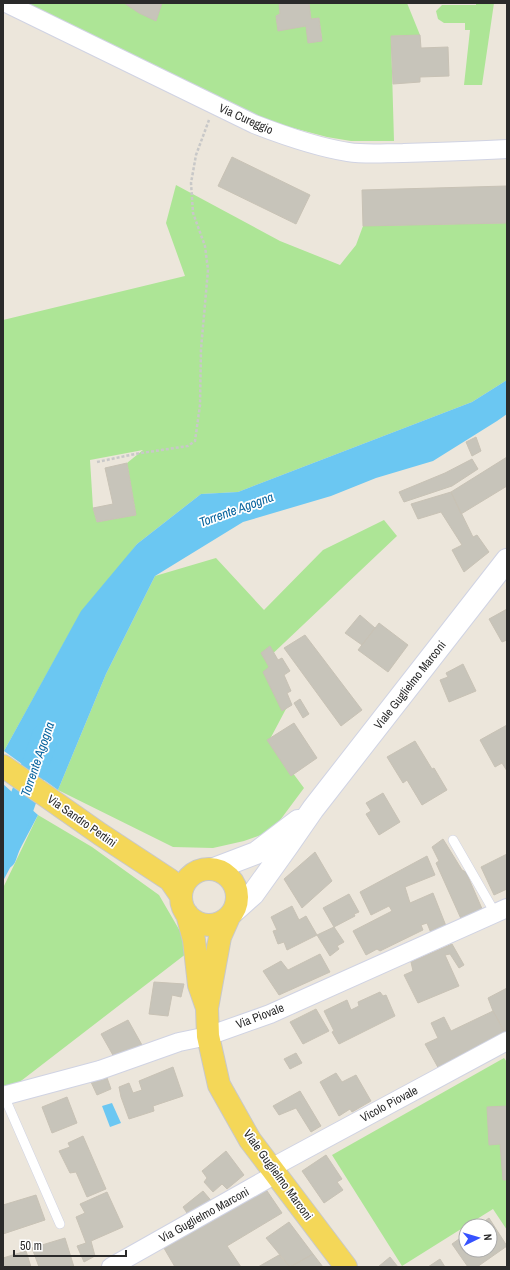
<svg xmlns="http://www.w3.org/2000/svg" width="510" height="1270" viewBox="0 0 510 1270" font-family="'Archivo Narrow',sans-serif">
<rect width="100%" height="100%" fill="#ece6db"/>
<path fill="#ade596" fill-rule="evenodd" d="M26,3H279L280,14L276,16L278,30L306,26L309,43L322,40L319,18L311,19L309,3H407L420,35L391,36L394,141H351L327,137L282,125L258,116Z
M476,3H494L482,85H464L470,30H465V23H444L438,19L436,11L442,5H476Z
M176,185L280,241L340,265L356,245L363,226L507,223V380L472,402L238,492L201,494L137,544L70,632L4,751L3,320L185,276L166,223ZM143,450L127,463L136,515L97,522L93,508L90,460Z
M384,520L397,536L266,660L287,707L269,741L304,788L272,831L244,841L213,848L173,847L58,790L106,674L155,576L216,558L264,610L323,550Z
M38,815L92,847L159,895L191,950L4,1094L3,888Z
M504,1058L507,1062V1230L493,1209L402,1266L332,1155Z"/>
<path fill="#6bc7f2" d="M507,380V414L497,421L433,461L376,478L331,496L243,522L155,576L106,674L58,790L4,751L81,611L137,544L201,494L238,492L472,402Z
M3,784L38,815L3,881Z
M112,1103L121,1123L110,1127L102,1106Z"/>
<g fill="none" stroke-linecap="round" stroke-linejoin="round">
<path stroke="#6bc7f2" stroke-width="27" d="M3,856L45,737"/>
</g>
<path fill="#c7c4ba" stroke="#c8c2b5" d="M124,3H162L156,21L139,13Z
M279,3H309L311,19L319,18L322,41L308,43L306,26L278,31L276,16L280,14Z
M420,35L421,48L448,47L449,76L420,77V82L393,84L391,36Z
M232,157L310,195L296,224L218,186Z
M507,186V223L363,226L362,190Z
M476,437L481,451L472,456L466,442Z
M507,457V486L461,514L451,492Z
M472,459L478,469L452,486L404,502L399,492L445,473Z
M127,463L136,515L97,522L93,508L113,504L105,468Z
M451,492L473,537L477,535L489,552L464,572L452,550L462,545L441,512L418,519L411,504Z
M507,609V640L502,642L489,619Z
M360,615L375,628L362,645L345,633Z
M379,623L408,645L388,672L358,650Z
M305,635L362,710L341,726L284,648Z
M270,646L278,660L282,658L290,671L284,675L291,691L287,693L292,705L282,711L263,672L269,667L261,653Z
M463,664L476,691L449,702L440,680L448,677L446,673Z
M300,699L309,714L303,718L294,703Z
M294,723L317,758L291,776L267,740Z
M507,725V771L502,763L495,767L480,740Z
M415,741L432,769L434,768L447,790L422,805L407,780L403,783L387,757Z
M383,793L400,822L379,835L366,814L371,811L366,803Z
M443,839L462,870L466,872L483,911L462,921L436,863L439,861L432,847Z
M315,852L332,881L302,908L284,879Z
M507,854V889L494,895L481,867Z
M427,856L435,875L405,887L410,903L433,893L446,926L431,933L427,923L421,925L423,930L380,951L377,949L366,955L353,931L392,911L389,906L371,915L360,892Z
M349,894L359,912L354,914L355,916L334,927L323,908Z
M292,906L299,920L306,916L317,935L287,950L284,942L278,944L273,931L277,930L271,917Z
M334,927L344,942L337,946L339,949L330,956L317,935Z
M452,944L464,965L459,968L450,954L445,955L459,986L418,1003L404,975L413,971L411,962Z
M320,954L330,972L279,995L263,971L281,961L288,970Z
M154,982L184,984L181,997L172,995L168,1016L149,1014Z
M507,988V1034H506L493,1011L488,998Z
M380,992L383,996L386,995L395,1016L339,1044L332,1032L334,1031L324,1011L347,1000L351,1010L359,1006L358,1002Z
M316,1009L329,1031L303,1044L290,1022Z
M493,1011L506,1035L440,1071L425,1044L438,1038L431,1023L444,1017L451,1031Z
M128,1020L142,1045L120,1057H114L101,1034Z
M296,1053L302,1063L290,1069L284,1059Z
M173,1067L183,1096L153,1106L154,1111L129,1119L121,1097L119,1087L129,1083L133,1093L142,1090L139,1081Z
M336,1073L342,1082L356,1075L371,1101L352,1112L350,1109L339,1116L320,1082Z
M106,1075L111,1089L97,1095L91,1082Z
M300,1091L321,1126L311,1132L296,1108L279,1115L273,1106Z
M67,1097L77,1123L52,1133L42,1107Z
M507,1106V1180H503L500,1144L489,1145L487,1107Z
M83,1136L106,1189L87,1197L76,1172L70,1173L59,1151L70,1147L68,1143Z
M226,1151L244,1175L227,1189L222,1184L213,1192L204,1182L207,1178L202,1171Z
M326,1155L342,1179L337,1182L343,1190L324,1203L302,1171Z
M263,1185L282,1213L227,1246L241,1267H175L161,1243Z
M203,1191L214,1204L189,1216L183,1207Z
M107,1192L123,1227L91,1241L95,1256L84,1262L77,1246L86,1243L76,1217L85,1213L80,1204Z
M36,1195L45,1220L3,1234V1205Z
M489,1218L507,1246L477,1267H468L452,1244L466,1234V1250H490V1226H478Z
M289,1222L313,1254L290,1267L266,1238Z
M65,1238L74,1267H39L32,1248Z
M26,1251L31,1267H3V1258Z
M313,1254L323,1267H290Z
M279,1255L290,1267H258Z
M390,1257L398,1267H378Z
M440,1259L445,1267H428Z"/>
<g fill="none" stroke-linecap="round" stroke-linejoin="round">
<g stroke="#d0d3e3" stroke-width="10">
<path id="service" d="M453,840L495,913
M4,1096L60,1224"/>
</g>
<g stroke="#d0d3e3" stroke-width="20">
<path id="minor" d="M6,3L254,124C285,136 316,147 348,152C366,155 385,153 403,153C438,152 472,151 507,149
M3,1096L100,1070L179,1042L208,1036L270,1014L507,908
M271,1168L507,1041
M111,1267L276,1174"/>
</g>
<g stroke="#d0d3e3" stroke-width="24">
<path id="secondary" d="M214,869L256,853L298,821
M234,911L253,894L288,845L313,809L507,560"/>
</g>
<g stroke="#c8c8c8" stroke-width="24">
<path id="primary" d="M3,766L100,834L170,880L181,896
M181 897a28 28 0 1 1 56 0a28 28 0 1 1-56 0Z
M187,914L194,940L199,985L206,1005
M228,919L220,937L207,1008L208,1036L219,1085L250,1140L346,1267"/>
</g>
<path stroke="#c8c8c8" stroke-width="2.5" stroke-dasharray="3 2" stroke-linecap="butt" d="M97,462L135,454L188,446L195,441L200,405L201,349L208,270L205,246L193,213L191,183L196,155L209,120"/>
<use href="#service" stroke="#fff" stroke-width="9"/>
<use href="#minor" stroke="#fff" stroke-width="18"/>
<use href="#secondary" stroke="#fff" stroke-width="22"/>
<use href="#primary" stroke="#f4d758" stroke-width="22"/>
</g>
<g text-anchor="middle" stroke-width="3.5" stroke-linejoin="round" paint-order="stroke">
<g font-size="12" fill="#2a2a2a" stroke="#fff">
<text transform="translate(246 119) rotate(24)" y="4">Via Cureggio</text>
<text transform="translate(410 685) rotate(-52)" y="4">Viale Guglielmo Marconi</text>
<text transform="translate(82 821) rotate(35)" y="4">Via Sandro Pertini</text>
<text transform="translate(260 1016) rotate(-21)" y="4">Via Piovale</text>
<text transform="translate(389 1104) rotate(-28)" y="4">Vicolo Piovale</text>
<text transform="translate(278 1175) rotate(54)" y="4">Viale Guglielmo Marconi</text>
<text transform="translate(204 1215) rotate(-29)" y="4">Via Guglielmo Marconi</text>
</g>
<g font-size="13" font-style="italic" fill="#09649e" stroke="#fff">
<text transform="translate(236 509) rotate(-20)" y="5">Torrente Agogna</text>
<text transform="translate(37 759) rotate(-71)" y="5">Torrente Agogna</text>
</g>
</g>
<rect width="510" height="1270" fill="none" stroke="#2a2a2a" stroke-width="8"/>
<g transform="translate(478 1238) rotate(85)"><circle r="19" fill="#ffffff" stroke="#aaaaaa"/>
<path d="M0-3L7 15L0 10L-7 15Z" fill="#3652ff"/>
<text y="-6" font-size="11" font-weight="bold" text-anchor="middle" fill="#2a2a2a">N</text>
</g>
<path d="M14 1250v6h112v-6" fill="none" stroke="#2a2a2a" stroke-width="2"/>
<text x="20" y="1250" font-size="12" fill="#2a2a2a" stroke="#ffffff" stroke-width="3" paint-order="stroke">50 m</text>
</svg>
